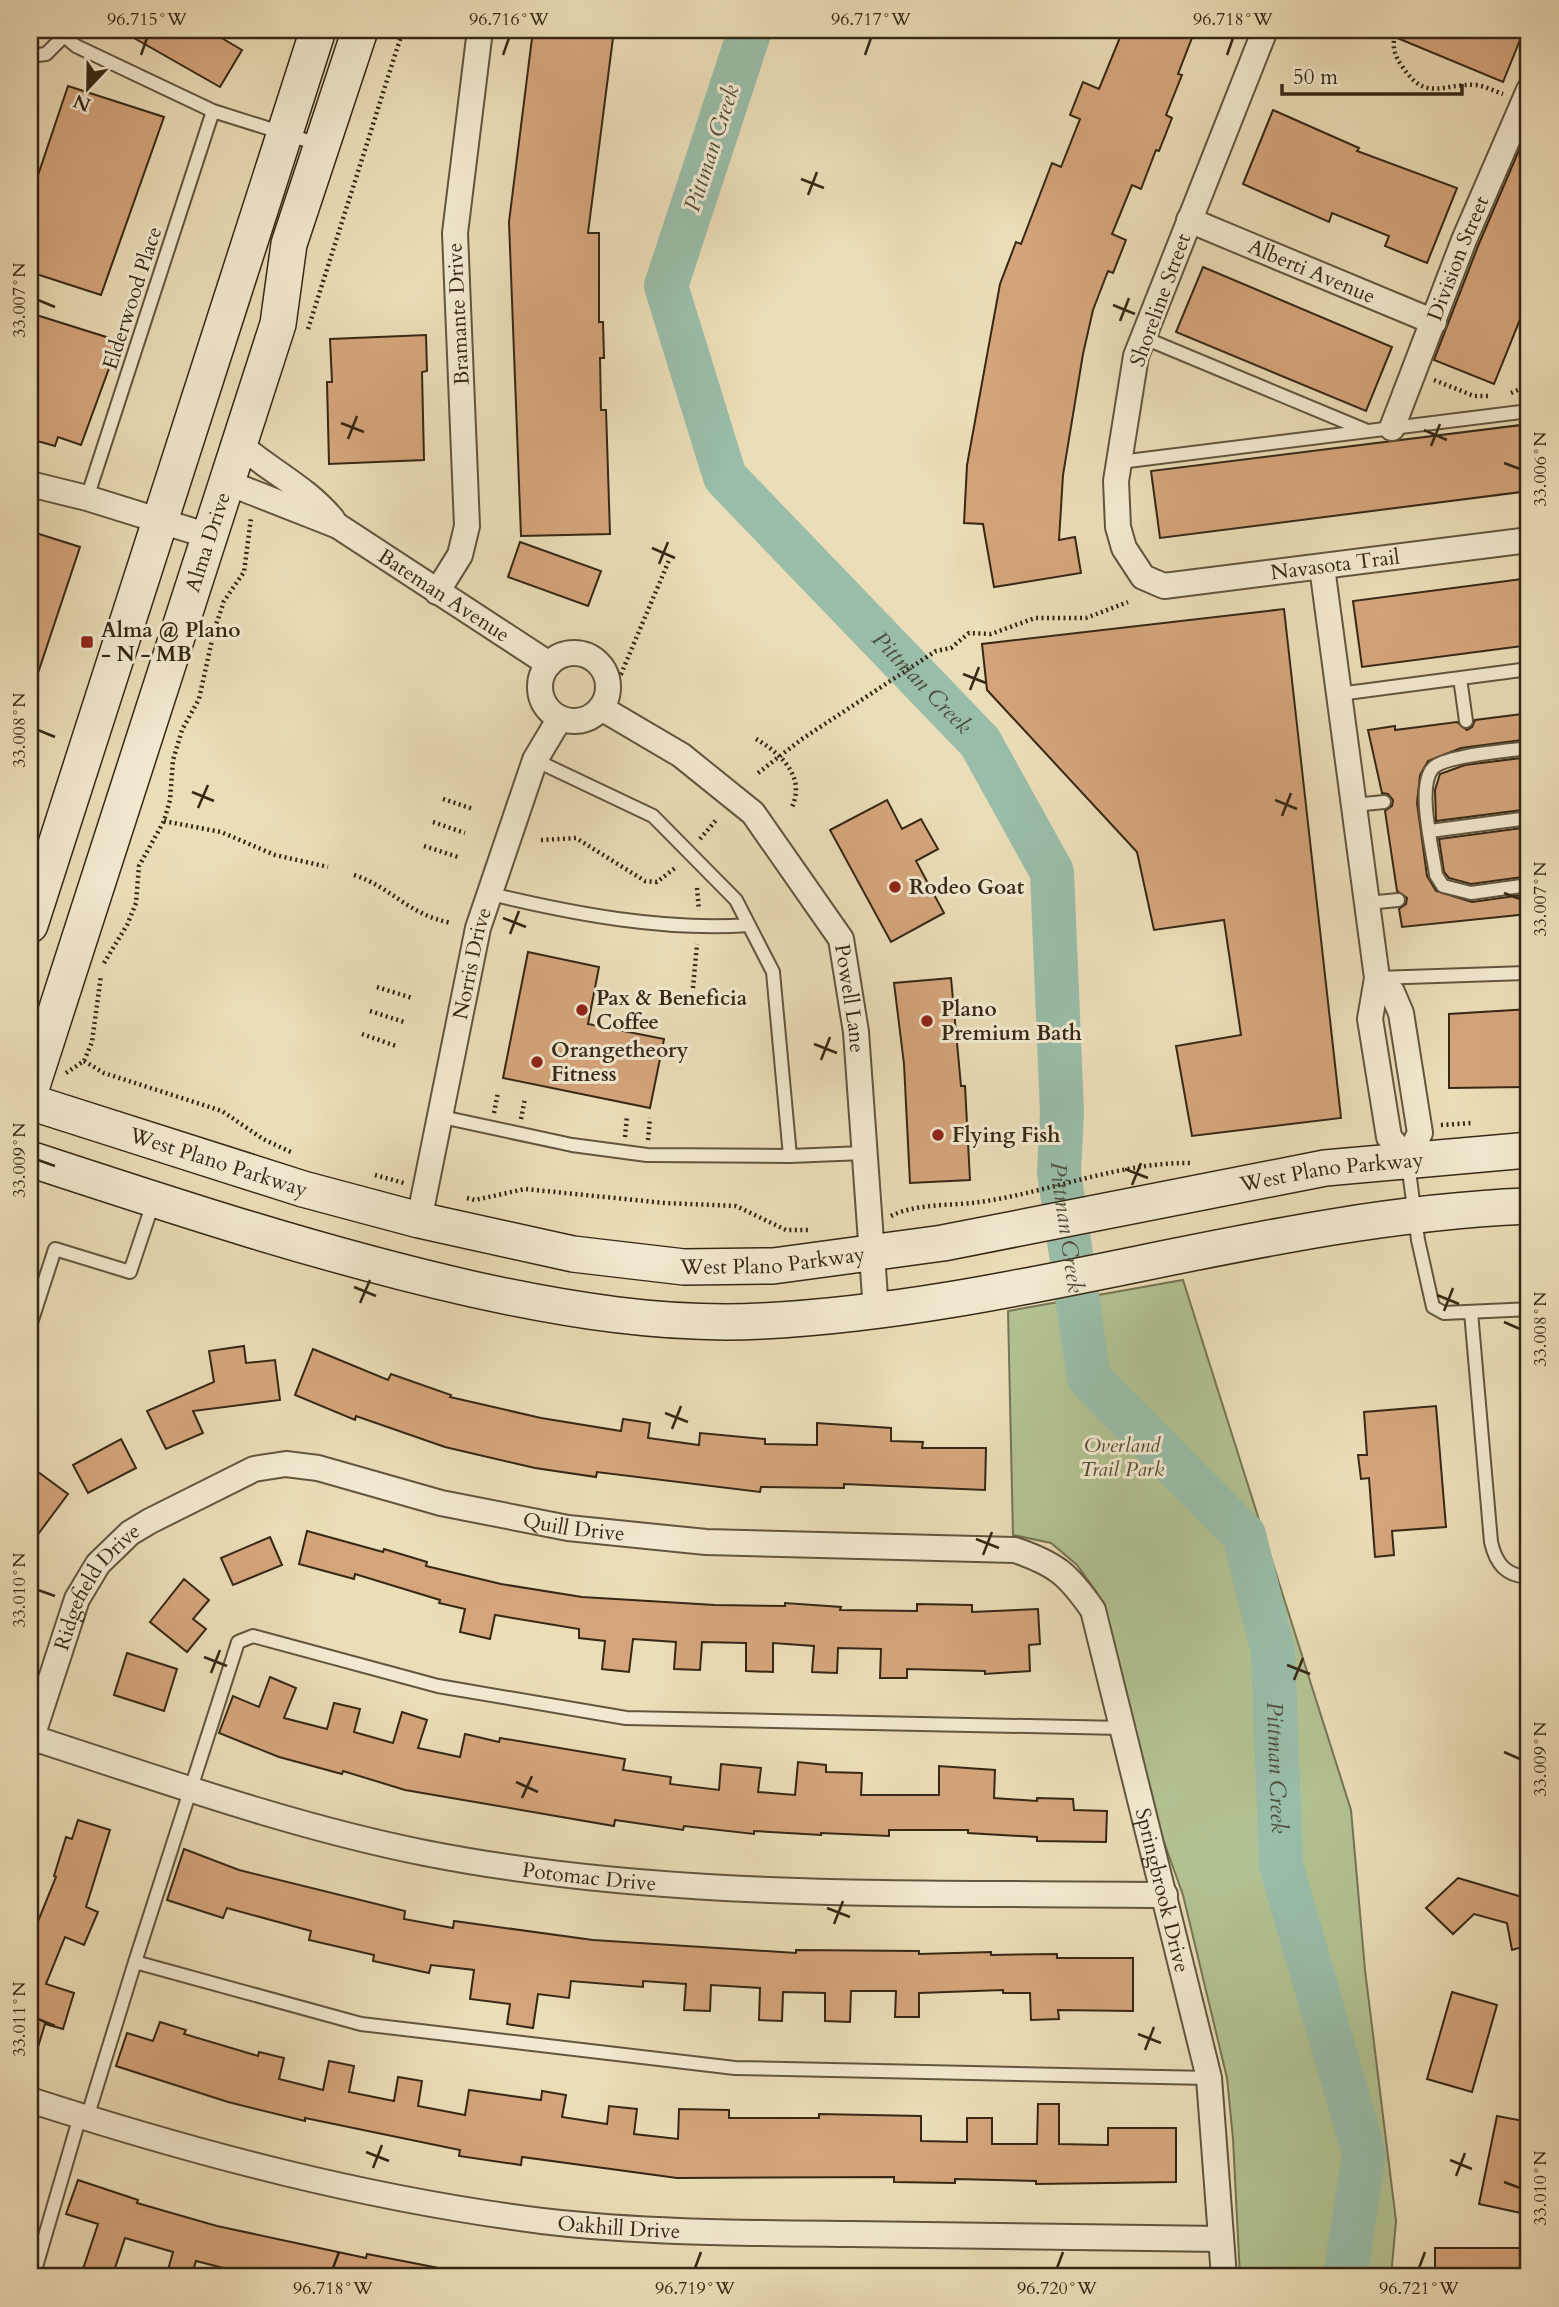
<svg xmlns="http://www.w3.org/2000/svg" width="1559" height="2307" viewBox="0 0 1559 2307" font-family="Cardo,serif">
<rect width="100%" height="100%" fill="#ebddb7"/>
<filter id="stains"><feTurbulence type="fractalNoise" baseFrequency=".00286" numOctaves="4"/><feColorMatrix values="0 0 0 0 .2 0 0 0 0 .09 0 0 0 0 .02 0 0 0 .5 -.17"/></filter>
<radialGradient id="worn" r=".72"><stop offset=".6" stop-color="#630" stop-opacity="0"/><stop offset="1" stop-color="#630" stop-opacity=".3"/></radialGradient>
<path fill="#b3c292" stroke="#747554" stroke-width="2" d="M1183,1280L1351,1810L1365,1970L1396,2221L1391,2277H1240L1233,2139L1227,2078L1183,1895L1123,1728L1097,1593L1077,1565L1051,1543L1013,1535L1008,1311Z"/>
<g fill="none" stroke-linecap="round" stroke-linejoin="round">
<path stroke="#99bda9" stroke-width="44" id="s1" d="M750,30L666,286L725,477L980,742L1052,872L1062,1113L1059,1172L1089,1378L1244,1535L1273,1651L1281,1865L1364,2154L1345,2277"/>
</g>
<path fill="#d5a47b" stroke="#352815" stroke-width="2" d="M120,30H208L242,50L220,87Z
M533,30H614L588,233H599V322H603L604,358H600L601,410H606L610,534L521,536L509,222Z
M1123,30H1195L1178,74L1182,75L1166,115L1172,118L1159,151L1156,150L1141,189L1132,185L1112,234L1126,240L1113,273L1108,271L1093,310L1083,354L1063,475L1059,540L1075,537L1081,573L994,587L983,524L964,523L967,465L1000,284L1016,242L1021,244L1052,163L1061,167L1080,119L1070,115L1083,82L1099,89Z
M1378,30H1524L1503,82Z
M68,86L164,117L101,295L30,272V199Z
M1273,110L1359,148L1357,151L1457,188L1427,263L1385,246L1389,236L1332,213L1329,222L1243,184Z
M1529,127V297L1494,384L1434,360L1478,246Z
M1203,267L1392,347L1366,411L1176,332Z
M30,313L119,341L81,445L58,437L55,446L30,439Z
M426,335L427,371L422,372L424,460L329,464L327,382H332L330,339Z
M1529,424V491L1160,538L1151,471Z
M36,533L80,547L33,688H30V554Z
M520,542L601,571L588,606L508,577Z
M1529,578V645L1362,667L1353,601Z
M1284,609L1341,1118L1192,1136L1176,1046L1241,1035L1224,920L1154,930L1137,852L987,690L982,644Z
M1529,713V739L1461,748L1428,761L1420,775L1417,803L1427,876L1436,891L1472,902L1529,894V914L1402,927L1399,909L1406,904L1407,898L1397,891L1385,811L1392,806L1393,800L1388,794L1382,793L1368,730L1395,726V730L1457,722L1467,730L1472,727L1475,720Z
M1529,757V809L1436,821L1435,790L1440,774L1465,765Z
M887,800L902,829L921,819L938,849L916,861L944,913L891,942L830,830Z
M1529,827V876L1471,884L1449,878L1444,872L1439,839Z
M528,952L599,967L588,1024L664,1039L650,1108L503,1078Z
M951,978L961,1086H965L970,1180L910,1183L904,1064L894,983Z
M1529,1009V1087L1449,1088V1014Z
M244,1346L246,1363L275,1360L280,1400L193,1411L203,1433L166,1449L147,1411L214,1382L209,1351Z
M313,1349L388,1380L391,1374L451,1395L450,1397L541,1418L621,1431L623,1419L650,1423L648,1438L699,1445L700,1433L765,1439V1444L817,1445V1423L891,1428V1441L923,1442L922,1448H986L985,1490L844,1484V1488L761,1487L760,1492L597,1472L596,1477L535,1468L445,1447L356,1416L355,1420L295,1395Z
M1436,1406L1446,1527L1392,1531L1394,1555L1375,1557L1369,1478L1361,1479L1358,1455H1367L1364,1412Z
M121,1439L136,1468L88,1493L73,1465Z
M30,1466L68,1494L30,1545Z
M307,1531L383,1552L384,1549L427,1562L426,1566L501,1584L582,1597L715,1605L785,1606V1603L841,1607L840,1610L917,1611V1604L972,1605V1612L1038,1609L1040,1644L1029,1645L1030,1671L985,1674V1671L907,1669V1678H880L881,1649L838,1648L837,1673L812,1672L814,1646L773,1643V1672L746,1671V1643L702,1642L700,1670L674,1669L676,1642L633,1639L629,1672L602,1669L605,1641L579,1638V1629L495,1615L490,1639L460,1632L465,1609L439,1603L440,1600L355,1574L354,1579L299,1564Z
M270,1537L282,1565L233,1585L221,1558Z
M184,1579L209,1600L193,1619L206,1629L187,1652L150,1622Z
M127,1653L177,1669L164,1711L114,1695Z
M270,1677L296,1688L284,1718L327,1729L334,1703L360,1709L354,1732L393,1743L402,1712L427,1720L418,1748L460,1757L465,1734L499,1742L500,1738L625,1759L623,1770L671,1777L670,1784L719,1790L721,1764L761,1768L758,1792L795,1795L798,1762L826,1765V1772L862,1773L861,1795H939V1766L995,1770L994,1798L1037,1801V1798L1073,1799L1074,1810L1107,1811L1106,1842L1037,1841V1837L968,1833V1830H889V1836L821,1833V1835L754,1831V1834L684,1826L683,1830L615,1820L614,1826L405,1790L343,1771L342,1774L279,1757L219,1733L233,1696L259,1707Z
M78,1820L110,1830L86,1907L98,1912L84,1945L65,1937L46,1984L74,1993L63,2029L45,2024L34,2060L30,2059V1941L56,1877L54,1876L66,1837L72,1839Z
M184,1849L239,1870L405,1911L404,1919L453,1928L454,1921L593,1940L796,1953V1950L919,1951V1954L991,1952V1955L1057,1954V1958H1133V2011L1058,2010L1059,2019L1031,2020L1030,1993H1003V1990L919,1993V2017H895L896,1991H851L850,2022L825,2021V1993L783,1992L782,2021L759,2020L760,1988L711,1985L710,2011L684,2010L686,1984L643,1981V1987L571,1981L569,1998L538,1994L533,2028L507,2024L510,2004L470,1999L474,1970L431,1965L429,1973L373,1961L374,1955L309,1940L311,1931L227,1908L223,1918L167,1900Z
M1458,1878L1529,1899V1945L1512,1950L1507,1923L1474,1914L1453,1934L1426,1908Z
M1452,1992L1497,2005L1472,2092L1427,2079Z
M160,2022L186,2030L184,2034L258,2056L259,2052L284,2058L279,2079L323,2090L329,2061L354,2066L349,2092L394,2101L398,2077L422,2081L418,2106L465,2115L469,2090L541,2100L542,2091L566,2095L562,2117L607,2124L609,2106L637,2109L634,2134L678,2139L679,2109L729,2110V2118H819V2114L921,2116V2141L967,2142V2118H992V2144H1037L1038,2104H1059V2144L1108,2145V2128H1176V2182L1036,2184V2181L955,2179V2183L894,2182V2177L677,2178L522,2157L521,2165L459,2156L460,2150L305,2118V2121L228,2102L116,2066L127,2033L153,2041Z
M1497,2116L1529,2122V2169L1521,2213L1479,2204Z
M78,2180L138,2200L137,2203L217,2226L366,2258L367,2254L439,2268L438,2277H363L346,2273L345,2277H293L270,2272L269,2277H242L243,2273L196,2261L191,2277H166L173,2252L125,2238L112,2277H97L82,2272L98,2224L66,2214Z
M1435,2248H1521V2277H1435Z"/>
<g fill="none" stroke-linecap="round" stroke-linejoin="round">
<g stroke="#62553e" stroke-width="16">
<path id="service" d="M57,30L76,46L213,111L321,145
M30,56L46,54L70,30
M1142,337L1365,430
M1120,462L1529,411
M87,498L213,111
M1460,678L1466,721
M1339,694L1529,669
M1529,748C1509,751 1445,755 1433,768C1416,786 1433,851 1436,875L1443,886L1471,893L1529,885
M1354,805L1384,802
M1430,831L1529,818
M491,894C574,914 664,931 749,925
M1367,903L1398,900
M1377,978L1529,973
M442,1117L572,1145L647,1155L790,1156L773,972L736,900L653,816L535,760
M790,1156L863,1153
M1408,1163L1418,1240L1433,1307L1444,1313L1529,1309
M1471,1312L1491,1542C1496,1564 1506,1576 1529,1577
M30,1326L55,1249L130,1272L153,1203
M135,1962L238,1642L253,1636L438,1686L626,1718L1123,1728
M87,2118L135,1962L361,2024L735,2068L1209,2078
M33,2277L80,2116"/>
</g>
<g stroke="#62553e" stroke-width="28">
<g id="minor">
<path id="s2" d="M1265,30L1136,356L1116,481L1118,527L1124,548L1143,577L1164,586L1529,540"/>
<path id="s3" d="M1189,220L1434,322"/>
<path id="s4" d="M1392,428L1464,240L1529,90"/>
<path d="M239,444C270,471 307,488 333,520"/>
<path id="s5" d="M226,482L338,526L549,664"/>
<path d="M30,484L87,498L209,536"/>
<path d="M1322,567L1377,978L1370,1019L1389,1137L1407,1159L1420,1133L1401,1013L1392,992L1377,978"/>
<path d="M437,592L460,555L467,526L455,233L480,30"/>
<circle cx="574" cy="687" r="34"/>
<path id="s6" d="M601,708L681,755L753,813L841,939L856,1032L876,1311"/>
<path id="s7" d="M419,1220L478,928L535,760L560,718"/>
<path id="s8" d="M30,1737C160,1779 290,1826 425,1853C668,1901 919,1892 1165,1895"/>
<path id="s9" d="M30,1743L77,1599L98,1564L130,1533L150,1521L254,1469L286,1464L318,1468L441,1503L568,1528L706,1542L1015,1550C1056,1564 1068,1574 1093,1610L1209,2078L1224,2277"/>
<path id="s10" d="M30,2100C198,2154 367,2199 542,2221C644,2233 748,2233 851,2234C974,2236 1098,2237 1221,2239"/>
</g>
</g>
<g stroke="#352815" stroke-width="38">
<g id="secondary">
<path d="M30,925L318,30"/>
<path id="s11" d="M30,1092L278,324L289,244L360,30"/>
<path id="s12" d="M30,1102L303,1189L419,1220L573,1254L684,1267L773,1266L943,1243L1325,1168L1529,1150"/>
<path d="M30,1159C176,1207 322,1255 472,1289C567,1310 665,1326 762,1321C1022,1308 1269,1216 1529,1206"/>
</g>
</g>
<path stroke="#352815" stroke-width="4.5" stroke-dasharray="2 3.5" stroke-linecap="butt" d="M1396,30C1392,44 1393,54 1402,66C1426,103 1442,83 1476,85C1485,86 1494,91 1503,94
M308,329L403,30
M1434,380L1474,396H1489
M1511,393L1529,385
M609,686L621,674L670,558
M756,739C780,753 806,776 792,807
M758,773L802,739L936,651L951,648L969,633L991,634L1035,618H1086L1128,602
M443,799L473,809
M164,821L221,832L275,855L328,867
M433,822L465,833
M700,839L717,819
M541,840L576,838L645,881L657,882L675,868
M424,846L458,857
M354,875C393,888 407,914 451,923
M697,888L699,910
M104,963L127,925L136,903L139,866L164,821L170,800L173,760L182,730L199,699L214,631L224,601L244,572L251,518
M377,987L412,998
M693,988L697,944
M370,1011L404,1022
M362,1034L396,1046
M84,1061L104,1073L222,1111L263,1139L293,1153
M66,1073L84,1061L92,1042L101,975
M494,1113L498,1092
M521,1119L525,1098
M1441,1125L1471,1123
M625,1137L627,1116
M648,1140L650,1118
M375,1175L404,1183
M467,1198L475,1200L525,1189L665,1203L736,1206L786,1230H808
M891,1216C917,1203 951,1206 980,1202C1050,1192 1120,1162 1191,1163"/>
<use href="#service" stroke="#f2e9d0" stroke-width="12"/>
<use href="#minor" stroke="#f2e9d0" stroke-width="24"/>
<use href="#secondary" stroke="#f2e9d0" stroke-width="35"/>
</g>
<path fill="none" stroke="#352815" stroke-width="2.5" d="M141,55L147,38M503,55L509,38M865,55L871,38M1227,55L1233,38M801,179L824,188M808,195L817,172M38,300L55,307M1113,305L1135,314M1120,321L1129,298M341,423L364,432M1424,430L1447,440M348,439L357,416M1431,446L1440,424M1504,463L1520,469M652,548L675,558M659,564L668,542M963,674L986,683M970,690L979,667M38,730L55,737M192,792L214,801M1275,800L1297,809M198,808L208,785M1282,816L1291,793M1504,893L1520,899M503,918L526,927M510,934L519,911M814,1044L837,1053M821,1060L830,1037M38,1160L55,1166M1125,1169L1148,1178M1132,1185L1141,1163M354,1287L376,1296M1437,1295L1459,1304M360,1303L370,1280M1444,1311L1453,1288M1504,1322L1520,1329M665,1413L688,1422M672,1429L681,1406M976,1539L999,1548M983,1555L992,1532M38,1590L55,1596M204,1657L227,1666M1287,1665L1310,1674M211,1673L220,1650M1294,1680L1303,1658M1504,1752L1520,1759M516,1782L538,1792M522,1798L532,1776M827,1908L850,1917M834,1924L843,1901M38,2019L55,2026M1138,2034L1161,2043M1145,2050L1154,2027M366,2152L389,2161M1450,2160L1472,2169M373,2168L382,2145M1456,2176L1465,2153M1504,2182L1520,2188M333,2268L339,2252M695,2268L701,2252M1057,2268L1063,2252M1419,2268L1425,2252"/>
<g fill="#8f2418" stroke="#f2e9d0" stroke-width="2.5">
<rect x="80" y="635" width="14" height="14" rx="3.5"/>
<circle cx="895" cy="887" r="7"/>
<circle cx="582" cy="1010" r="7"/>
<circle cx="927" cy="1021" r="7"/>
<circle cx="537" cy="1062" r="7"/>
<circle cx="938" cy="1135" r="7"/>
</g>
<g text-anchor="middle" stroke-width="6" stroke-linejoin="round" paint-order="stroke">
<g font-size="21" fill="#352815" stroke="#f2e9d0">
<text dy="7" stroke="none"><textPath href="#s4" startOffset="182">Division Street</textPath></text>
<text dy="7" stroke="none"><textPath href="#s3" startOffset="133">Alberti Avenue</textPath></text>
<text transform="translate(132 298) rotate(-72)" y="7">Elderwood Place</text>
<text transform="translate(1160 300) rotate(-70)" y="7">Shoreline Street</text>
<text transform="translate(458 314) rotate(-93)" y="7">Bramante Drive</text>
<text dy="7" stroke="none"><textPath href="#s11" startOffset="578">Alma Drive</textPath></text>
<text dy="7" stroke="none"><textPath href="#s2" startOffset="775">Navasota Trail</textPath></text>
<text dy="7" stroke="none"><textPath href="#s5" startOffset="247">Bateman Avenue</textPath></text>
<text dy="7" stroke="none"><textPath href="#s7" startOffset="262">Norris Drive</textPath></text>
<text dy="7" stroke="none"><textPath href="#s6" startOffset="399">Powell Lane</textPath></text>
<text dy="7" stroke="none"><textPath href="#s12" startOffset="198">West Plano Parkway</textPath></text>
<text dy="7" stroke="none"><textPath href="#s12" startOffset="1332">West Plano Parkway</textPath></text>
<text dy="7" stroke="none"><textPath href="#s12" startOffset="765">West Plano Parkway</textPath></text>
<text dy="7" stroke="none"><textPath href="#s9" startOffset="704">Quill Drive</textPath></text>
<text dy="7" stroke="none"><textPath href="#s9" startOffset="172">Ridgefield Drive</textPath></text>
<text dy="7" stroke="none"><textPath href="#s8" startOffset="578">Potomac Drive</textPath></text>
<text dy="7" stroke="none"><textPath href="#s9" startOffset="1536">Springbrook Drive</textPath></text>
<text dy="7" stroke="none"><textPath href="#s10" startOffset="604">Oakhill Drive</textPath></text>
</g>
<g font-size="21" font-weight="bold" fill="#352815" stroke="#f2e9d0" text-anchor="start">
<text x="101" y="637">Alma @ Plano<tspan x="101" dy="24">- N - MB</tspan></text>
<text x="909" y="894">Rodeo Goat</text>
<text x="596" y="1005">Pax &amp; Beneficia<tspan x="596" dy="24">Coffee</tspan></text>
<text x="941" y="1016">Plano<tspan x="941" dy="24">Premium Bath</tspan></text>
<text x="551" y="1057">Orangetheory<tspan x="551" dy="24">Fitness</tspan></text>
<text x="952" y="1142">Flying Fish</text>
</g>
<g font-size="21" font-style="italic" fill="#544e34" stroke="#f2e9d0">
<text x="1122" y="1452">Overland<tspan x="1122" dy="24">Trail Park</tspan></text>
</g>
<g font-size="23" font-style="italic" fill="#4e4d3a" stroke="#f2e9d0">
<text transform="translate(711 148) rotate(-72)" y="8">Pittman Creek</text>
<text dy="8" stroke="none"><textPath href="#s1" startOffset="754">Pittman Creek</textPath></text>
<text dy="8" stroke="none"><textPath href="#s1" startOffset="1342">Pittman Creek</textPath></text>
<text dy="8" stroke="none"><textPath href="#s1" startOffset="1951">Pittman Creek</textPath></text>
</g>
</g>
<rect width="1559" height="2307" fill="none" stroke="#ebddb7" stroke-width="77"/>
<g transform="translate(88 88) rotate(202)" stroke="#f2e9d0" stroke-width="5" paint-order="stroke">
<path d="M0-5L12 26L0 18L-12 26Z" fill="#352815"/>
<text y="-10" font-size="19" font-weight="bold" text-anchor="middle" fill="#352815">N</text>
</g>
<path d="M1282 84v10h180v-10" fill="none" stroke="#352815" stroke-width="3.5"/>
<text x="1293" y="84" font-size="21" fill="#352815" stroke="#f2e9d0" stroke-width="5" paint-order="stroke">50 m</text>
<rect x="38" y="38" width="1482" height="2230" fill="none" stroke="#352815" stroke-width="2.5"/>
<g font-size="18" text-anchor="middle" fill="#352815">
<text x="147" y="25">96.715°W</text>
<text x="509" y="25">96.716°W</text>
<text x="871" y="25">96.717°W</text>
<text x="1233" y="25">96.718°W</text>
<text transform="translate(19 300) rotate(-90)" y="6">33.007°N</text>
<text transform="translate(1540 469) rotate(-90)" y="6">33.006°N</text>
<text transform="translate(19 730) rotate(-90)" y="6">33.008°N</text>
<text transform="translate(1540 899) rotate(-90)" y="6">33.007°N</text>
<text transform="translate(19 1160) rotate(-90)" y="6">33.009°N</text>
<text transform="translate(1540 1329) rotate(-90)" y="6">33.008°N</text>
<text transform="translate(19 1590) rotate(-90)" y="6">33.010°N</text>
<text transform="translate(1540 1759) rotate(-90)" y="6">33.009°N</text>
<text transform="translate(19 2019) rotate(-90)" y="6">33.011°N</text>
<text transform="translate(1540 2188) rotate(-90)" y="6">33.010°N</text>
<text x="333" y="2294">96.718°W</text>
<text x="695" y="2294">96.719°W</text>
<text x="1057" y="2294">96.720°W</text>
<text x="1419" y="2294">96.721°W</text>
</g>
<rect width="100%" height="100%" filter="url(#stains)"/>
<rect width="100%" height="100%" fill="url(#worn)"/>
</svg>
